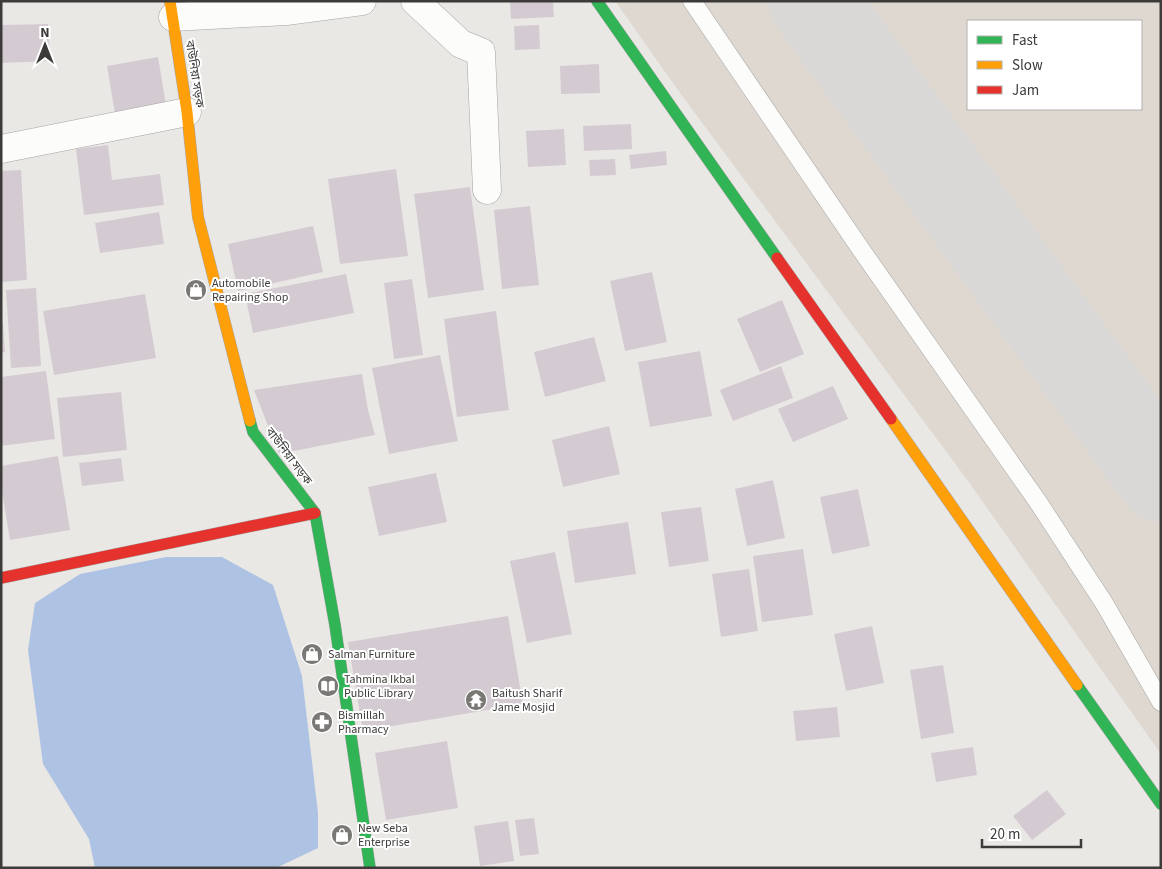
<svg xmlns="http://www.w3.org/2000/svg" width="1162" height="869" viewBox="0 0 1162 869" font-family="'Source Sans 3','Noto Sans Bengali',sans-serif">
<rect width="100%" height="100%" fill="#eae8e5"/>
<path fill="#ded8d1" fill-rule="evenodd" d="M615,1H1161V754L968,481L680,93ZM968,21H1141V109H968Z"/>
<path fill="#aec2e3" d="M166,557H222L273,585L302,676L318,813V848L276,868H95L89,839L43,764L28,650L35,603L80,574Z"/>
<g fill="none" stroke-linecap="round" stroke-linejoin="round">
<path stroke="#d9d8d6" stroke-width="89" d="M813,1L1161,477"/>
</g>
<path fill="#d4cbd2" d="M510,1H553L554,17L511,19Z
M48,24L50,61L1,63V25Z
M539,25L540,49L515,50L514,26Z
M158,57L166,105L115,114L107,66Z
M599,64L600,93L561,94L560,66Z
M631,124L632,149L584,151L583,126Z
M564,129L566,165L528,167L526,131Z
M108,145L112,180L160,174L164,205L84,215L76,149Z
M666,151L667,165L631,169L629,155Z
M615,159L616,175L590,176L589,160Z
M396,169L408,256L340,264L328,179Z
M21,170L27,280L1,282V171Z
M470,187L484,290L428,298L414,194Z
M530,206L539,285L502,289L494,210Z
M159,212L164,244L100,253L95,223Z
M313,226L323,272L238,291L228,244Z
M652,272L667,342L625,351L610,281Z
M346,274L354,313L253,333L245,294Z
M412,279L423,355L394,359L384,283Z
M36,288L41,366L11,368L6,290Z
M145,294L156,358L54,375L43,311Z
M782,300L804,354L760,372L737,319Z
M496,311L509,410L457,417L444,319Z
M1,323H3L5,352L1,353Z
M594,337L606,381L545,397L534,352Z
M700,351L712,416L650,427L638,362Z
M440,355L458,441L389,454L372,368Z
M781,366L793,398L733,421L720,390Z
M46,371L55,439L1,446V377Z
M362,374L368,410L375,435L279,454L254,390Z
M833,386L848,419L793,442L778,409Z
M121,392L127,450L63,457L57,398Z
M609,426L620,474L563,487L552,440Z
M58,456L70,530L10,540L1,486V466Z
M121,458L124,481L82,486L79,463Z
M436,473L447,522L379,536L368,487Z
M773,480L785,538L747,546L735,489Z
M858,489L870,546L832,554L820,497Z
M701,507L709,561L669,567L661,512Z
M628,522L636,574L575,583L567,531Z
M803,549L813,615L762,622L753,556Z
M555,552L572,634L527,643L510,561Z
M749,569L758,631L721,637L712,574Z
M508,616L523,704L363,731L348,642Z
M872,626L884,683L846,691L834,634Z
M943,665L954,733L921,739L910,670Z
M837,707L840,737L796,741L793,711Z
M447,741L458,808L386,820L375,753Z
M973,747L977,775L936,782L931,753Z
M1047,790L1066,814L1032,840L1013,816Z
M534,818L539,854L520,856L515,820Z
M508,821L514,861L480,866L474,826Z"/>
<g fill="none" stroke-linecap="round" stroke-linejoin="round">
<g stroke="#a5a4a2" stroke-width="19">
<path id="lane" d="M692,1L862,251L1038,502L1104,603L1161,702"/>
</g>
<g stroke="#a5a4a2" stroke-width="29">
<path id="street" d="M415,1L461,44L481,52L487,190
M173,17L286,11L362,1
M1,149L187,112"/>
</g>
<g stroke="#a5a4a2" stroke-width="12">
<path id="fast" d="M597,1L777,258
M250,421L253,432L315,513L335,625L370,868
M1077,685L1161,804"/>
</g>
<g stroke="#a5a4a2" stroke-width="12">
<path id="slow" d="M170,1L187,112L198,217L250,421
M891,419L1077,685"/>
</g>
<g stroke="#a5a4a2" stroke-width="12">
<path id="jam" d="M777,258L891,419
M1,578L315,513"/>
</g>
<use href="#lane" stroke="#fcfcfb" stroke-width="18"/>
<use href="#street" stroke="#fcfcfb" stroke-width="28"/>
<use href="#fast" stroke="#30b455" stroke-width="11"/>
<use href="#slow" stroke="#ff9f0a" stroke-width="11"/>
<use href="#jam" stroke="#e5322d" stroke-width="11"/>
</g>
<defs>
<g id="shop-disc" transform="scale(1.125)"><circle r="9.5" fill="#797875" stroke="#fff"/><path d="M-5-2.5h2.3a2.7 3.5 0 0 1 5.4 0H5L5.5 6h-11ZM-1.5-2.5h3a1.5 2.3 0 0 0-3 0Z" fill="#fff"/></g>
<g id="library-disc" transform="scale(1.125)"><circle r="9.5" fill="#797875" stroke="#fff"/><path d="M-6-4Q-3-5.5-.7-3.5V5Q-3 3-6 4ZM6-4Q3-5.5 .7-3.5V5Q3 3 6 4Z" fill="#fff"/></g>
<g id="temple-disc" transform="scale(1.125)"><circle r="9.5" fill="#797875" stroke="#fff"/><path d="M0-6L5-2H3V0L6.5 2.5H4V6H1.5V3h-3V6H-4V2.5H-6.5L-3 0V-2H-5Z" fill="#fff"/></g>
<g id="pharmacy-disc" transform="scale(1.125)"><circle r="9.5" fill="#797875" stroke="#fff"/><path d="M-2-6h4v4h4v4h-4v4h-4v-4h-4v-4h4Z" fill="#fff"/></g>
</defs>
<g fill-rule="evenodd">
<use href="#shop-disc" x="196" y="290"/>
<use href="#shop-disc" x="312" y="654"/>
<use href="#library-disc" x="328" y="686"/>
<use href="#temple-disc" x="476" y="700"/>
<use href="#pharmacy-disc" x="322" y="722"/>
<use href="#shop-disc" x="342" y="835"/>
</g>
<g text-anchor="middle" stroke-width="4" stroke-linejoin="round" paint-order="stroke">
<g font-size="12" fill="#3c3b39" stroke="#fff">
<text transform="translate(195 74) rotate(81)" y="4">বাউনিয়া সড়ক</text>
<text transform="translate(289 456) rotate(53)" y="4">বাউনিয়া সড়ক</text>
</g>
<g font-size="12" fill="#3c3b39" stroke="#fff" text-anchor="start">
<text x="212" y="287">Automobile<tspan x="212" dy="14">Repairing Shop</tspan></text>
<text x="328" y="658">Salman Furniture</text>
<text x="344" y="683">Tahmina Ikbal<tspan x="344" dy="14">Public Library</tspan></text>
<text x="492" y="697">Baitush Sharif<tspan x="492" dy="14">Jame Mosjid</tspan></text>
<text x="338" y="719">Bismillah<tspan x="338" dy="14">Pharmacy</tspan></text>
<text x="358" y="832">New Seba<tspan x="358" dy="14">Enterprise</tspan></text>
</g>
</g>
<rect width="1162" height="869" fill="none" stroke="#3c3b39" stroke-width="5"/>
<rect x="967" y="20" width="175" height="90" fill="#ffffff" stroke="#b1b1b0"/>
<rect x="977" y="36" width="25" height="8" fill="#30b455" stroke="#b1b1b0"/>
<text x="1012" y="45" font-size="15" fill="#3c3b39">Fast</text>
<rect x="977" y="61" width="25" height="8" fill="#ff9f0a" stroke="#b1b1b0"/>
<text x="1012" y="70" font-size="15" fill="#3c3b39">Slow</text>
<rect x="977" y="86" width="25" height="8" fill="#e5322d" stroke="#b1b1b0"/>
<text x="1012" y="95" font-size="15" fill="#3c3b39">Jam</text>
<g transform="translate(45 45)" stroke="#ffffff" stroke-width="4" paint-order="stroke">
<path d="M0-4L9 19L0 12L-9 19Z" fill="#3c3b39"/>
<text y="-8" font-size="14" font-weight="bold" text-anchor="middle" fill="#3c3b39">N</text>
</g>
<path d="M982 839v8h99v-8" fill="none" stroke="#3c3b39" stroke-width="2.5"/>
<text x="990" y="839" font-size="15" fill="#3c3b39" stroke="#ffffff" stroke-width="4" paint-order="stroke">20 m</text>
</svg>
